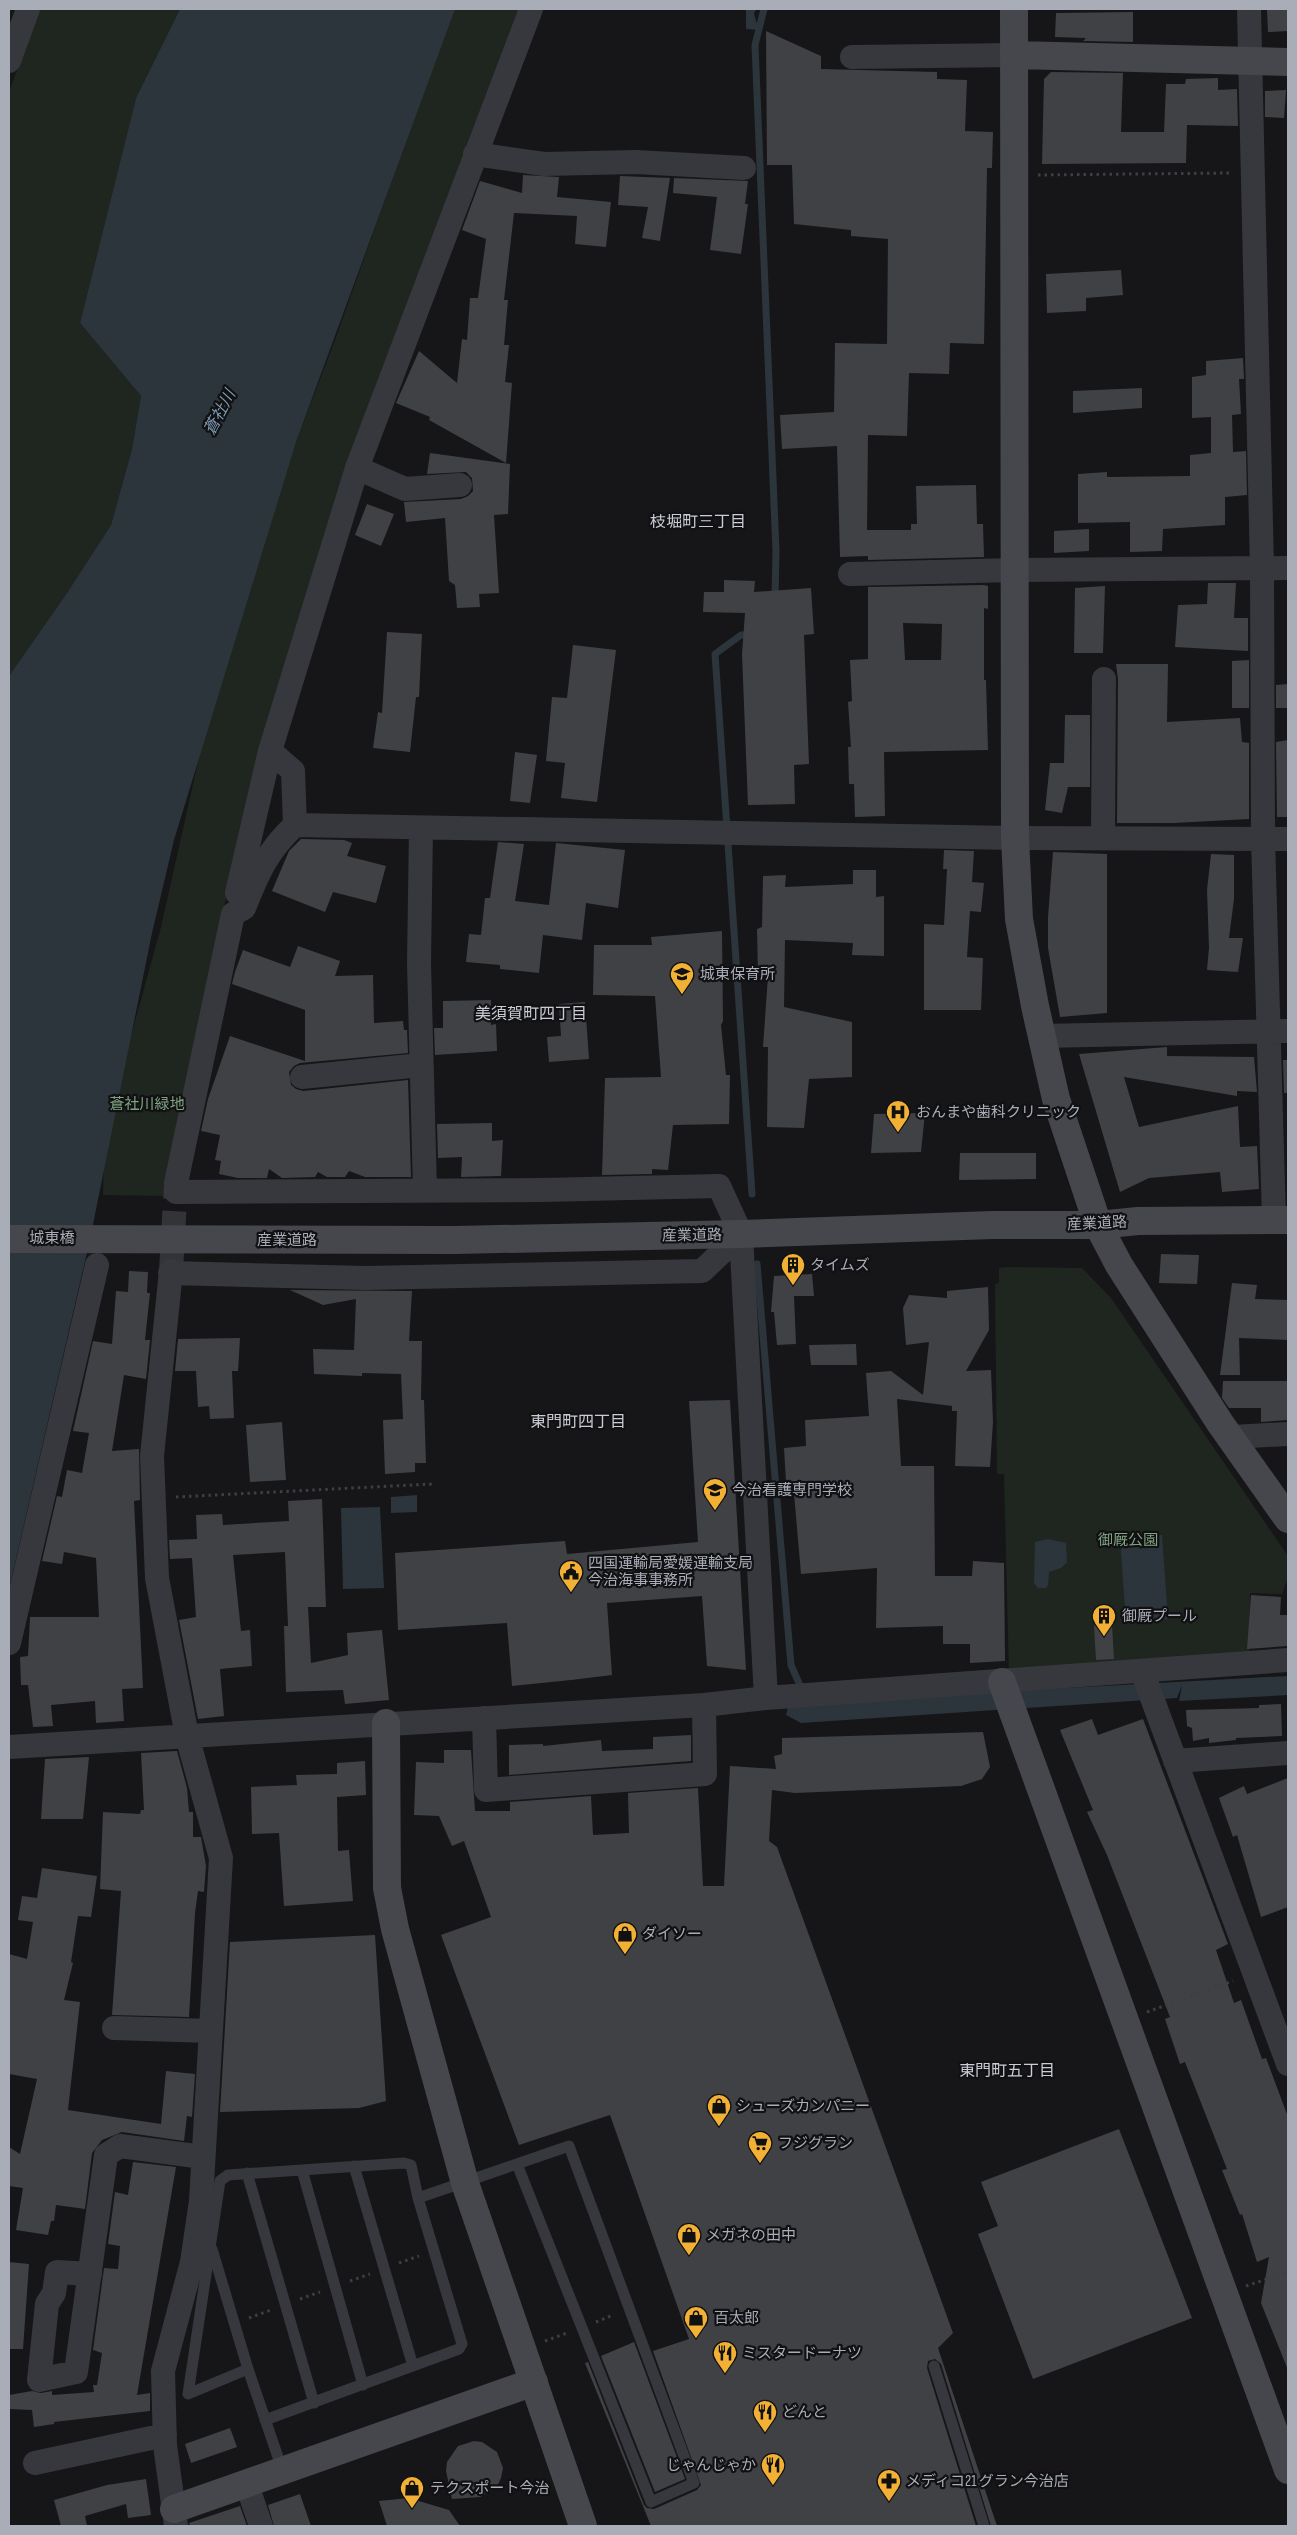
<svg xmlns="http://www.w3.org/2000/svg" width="1297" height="2535" viewBox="0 0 1297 2535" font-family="'Sofia Sans Condensed','Noto Sans JP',sans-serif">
<rect width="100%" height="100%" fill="#161618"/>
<path fill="#1e261f" d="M40,9H180L136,98L80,323L141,396L132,449L111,525L67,593L9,676V92Z
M453,9H518L374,390L241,827L163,1196L103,1195L104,1153L115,1094L161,927L209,713L286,468L335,340Z
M1007,1267L1082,1268L1111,1298L1288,1556V1577L1282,1594L1250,1593L1249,1654L1009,1674L1004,1474H997L995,1284L999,1283V1268Z"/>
<path fill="#2c353c" d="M180,9H455L296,442L174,840L152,933L89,1244L9,1589V676L67,593L111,525L132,449L141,396L80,323L136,98Z
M746,9H756L754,14L759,30L746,29Z
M417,1495V1512L391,1513V1497Z
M380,1507L384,1588L343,1589L341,1508Z
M1162,1535L1168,1619L1126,1623L1120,1538Z
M1048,1539L1066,1543L1067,1562L1061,1568L1049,1572L1048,1585L1046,1588H1038L1034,1583L1035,1542Z
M1288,1676V1695L1179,1701L1182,1685L1177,1698L801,1723L786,1715L789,1703Z"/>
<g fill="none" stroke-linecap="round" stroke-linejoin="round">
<path stroke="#2c353c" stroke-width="7" d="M764,9L755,45L776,551L775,599
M752,1194L715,654L741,635H753
M757,1264L791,1665L802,1690"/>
</g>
<path fill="#404145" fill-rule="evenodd" d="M1267,9H1288V31L1268,32Z
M1133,12V42L1083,41L1086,38L1055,37L1056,13Z
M766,31L821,56V69L937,72V79L967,80L965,131L993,132L992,168H987L984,344L950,343L949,374L909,373L907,436L868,435L867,530H911V524H917L916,486L976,485L977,524H983L984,557L868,560V556L840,557L837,446L782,449L780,415L834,412L835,343L887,344L888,239L851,236V230L794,224L792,165H767Z
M1051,72L1123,73L1121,132H1164L1166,84H1185L1186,79L1218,78V90L1237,89L1238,126L1187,125L1186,163L1042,164L1044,79Z
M1286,90L1284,118L1265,117V91Z
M523,175L559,177L557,197L611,202L606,247L575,244L577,216L514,213L504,300H508L504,345H509L505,382L512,383L506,463L429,420L430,417L396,403L419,351L457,383L462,339L467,340L470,298H478L486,239L462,230L480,181L522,193Z
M620,176L670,178L660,241L642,238L648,207L618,205Z
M674,178L748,181L745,204H748L741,254L710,250L717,197L673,193Z
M1121,270L1123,295L1086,298V311L1047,313L1046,274Z
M1243,358L1244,379H1239L1241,414L1232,415L1233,452L1246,451L1247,495L1225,497V525L1163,529L1162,551L1130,552V522L1078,523V474L1107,472V477L1190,476V455L1211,453V417L1192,418V377L1206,375V361Z
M1142,388V408L1073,413V391Z
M430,453L510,464L508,514L494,515L499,593L479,594L480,607L457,608L455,585L449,581L445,518L406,522L404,502L461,499L468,496L473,491L472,478L466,472L427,474Z
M367,504L394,514L381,546L355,535Z
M1089,529V551L1054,553V531Z
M724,580L755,581L754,592L811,588L814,634L804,635L809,764L794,765L795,804L748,805L742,654L745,613L703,612L704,592H724Z
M1208,583H1236L1234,618H1248V651L1175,647L1178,605L1207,604Z
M984,585L988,586V609L984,608V680H986L988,750L884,752L885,816L855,817L854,784H849L848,747H851L848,702L852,701L850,660L868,659V587ZM903,623L942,624L941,660H905Z
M1105,586L1103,653H1074L1075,588Z
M387,632L422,634L419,697H416L410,752L373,748L378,712L382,713Z
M573,645L616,650L597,802L561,798L565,763L546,761L552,697L567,698Z
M1249,660V708H1232V661Z
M1116,664H1168L1167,722L1240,718L1242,742L1249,743V819L1174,823H1117L1118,679Z
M1288,684V708H1276V685Z
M1065,715H1090V787H1068L1062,813L1045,810L1050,763H1064Z
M1288,740V817H1277L1276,742Z
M515,752L537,755L530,803L510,801Z
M301,839L344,840L352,843L347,856L386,866L376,903L333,892L325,912L272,891L289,851Z
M498,842L524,844L515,901L549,905L556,843L625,850L618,908L586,903L582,940L543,935L539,973L500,969V965L466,962L469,934L481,935L485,898H490Z
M944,850L974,851L972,882L984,883L981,912L970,911L967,957L983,958L981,1010H924V924L944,925L947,869H943Z
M1053,852L1107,854V1013L1060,1017L1048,948V917Z
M1211,854L1234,855V899L1229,938H1243L1238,972L1207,970L1209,948L1207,890Z
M853,870H876V897L884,896V956L852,955L853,943L785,940L784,1007L852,1022V1077L809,1079L804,1128L767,1127L768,1047H763L768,976H758L757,929L762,927L763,876L786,875L785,887L853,884Z
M722,931L723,1021L721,1025L726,1075H730L729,1124L673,1125L668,1170L652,1169V1174L602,1175L605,1078L661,1077L655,996L593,995L594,945H652L651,937Z
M298,946L340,961L335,976L373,975L374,1023L403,1021L404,1030H407L408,1053L300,1063L294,1066L289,1072L291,1085L296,1089L303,1091L408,1080L411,1177H365L349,1171L345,1177H327L318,1172L315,1177L282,1178L269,1169L267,1178H238L219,1174L221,1161L215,1160L220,1135L201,1131L208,1099L230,1036L305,1061V1010L232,984L235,972L243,950L290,967Z
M491,1000V1025L496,1024L497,1051L435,1055L434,1028H443V1001Z
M585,1002L589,1059L549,1062L547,1037L561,1036L559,1004Z
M1167,1047V1056L1254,1057L1257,1092L1237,1091V1096L1124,1077L1139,1127L1238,1106L1240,1147L1257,1146L1259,1189L1222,1192L1220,1172L1149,1178L1120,1192L1079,1054Z
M1283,1060H1288V1093H1284Z
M925,1113L921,1152L871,1153L874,1114Z
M492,1123V1141L503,1140L501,1176L461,1177L462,1157L438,1158L437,1124Z
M960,1153H1036V1179L959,1180Z
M1161,1254L1199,1255L1197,1284L1159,1283Z
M129,1271L148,1272L147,1293H150L145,1340H150L146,1379L124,1375L112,1451L139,1449L140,1500L134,1501L143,1688L122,1689L124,1721L96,1723L95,1701L51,1705L53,1726L33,1727L28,1685H21L20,1657L28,1656L30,1617H99L96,1558L64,1552L62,1564L42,1561L57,1496L62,1497L67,1470L82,1473L89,1433L73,1431L93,1341L112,1344L116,1291L128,1292Z
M812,1274L814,1296H794L796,1344L777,1345L774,1312H771L774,1276Z
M1232,1283L1257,1285L1255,1299L1288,1300V1340L1239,1338L1240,1375H1220Z
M988,1287L989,1330L966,1371L991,1370L993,1422L990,1467L955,1466L957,1411H952V1406L897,1399L901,1466H934L935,1576H972L973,1561L1004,1563L1005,1661L970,1663V1644H943V1626L876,1628L877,1568L801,1574L793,1482H786L784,1448L806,1446L805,1420L869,1416L866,1373L891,1371L923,1395L929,1342L906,1345L903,1308L909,1295L947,1298V1291Z
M290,1290L412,1291L409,1341H422L421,1400H424L426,1463H415V1472L385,1474L383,1420L403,1419L401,1374L362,1373V1376L314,1374L313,1349L354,1350L356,1299L323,1305Z
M240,1338L238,1371H232L234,1418L210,1419L209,1406L198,1407L196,1371H175L178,1339Z
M856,1344L857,1365H811L809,1345Z
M1223,1381H1288V1420L1261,1422V1408H1229L1222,1398Z
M730,1400L746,1670L707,1666L702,1596L607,1603L612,1675L571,1680L512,1686L507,1623L398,1630L395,1553L565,1541L567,1554L698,1542L689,1401Z
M282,1422L286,1480L250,1482L246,1425Z
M322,1499L326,1607H308L311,1663L348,1655L347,1633L382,1630L389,1700L345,1704L343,1690L286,1692L284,1626H288L285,1552L233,1555L241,1631L250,1630L252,1666L220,1669L224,1716L198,1719L179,1620L196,1617L192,1558L170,1559L169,1540L197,1539L196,1515L222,1514L223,1525L289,1521L288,1501Z
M1251,1595L1281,1597L1280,1615H1288V1646L1247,1649Z
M1112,1625L1114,1659L1096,1660L1094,1626Z
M1281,1704L1282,1736L1236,1738V1740L1209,1743V1738L1193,1741L1192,1728L1187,1726L1186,1710L1259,1708V1705Z
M1092,1719L1098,1735L1143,1719L1228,1944L1216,1950L1234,2003L1241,2000L1262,2059L1266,2058L1288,2117V2370L1261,2303L1269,2257L1257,2262L1242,2214L1240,2215L1222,2170L1227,2169L1185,2062L1180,2064L1165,2019L1170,2017L1107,1855L1087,1812L1093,1810L1060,1730Z
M983,1732L990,1767L982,1779L961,1786L795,1793L772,1790L769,1841L777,1847L953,2333L938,2348L997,2526H991L941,2364L935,2359L928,2361L927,2368L976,2526H651L585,2363L588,2362L644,2505L647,2508L654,2509L697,2490L701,2485L653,2351L689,2339L610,2115L519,2145L441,1935L491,1917L464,1841L452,1846L439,1816L414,1815L416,1762L444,1763V1750H471L475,1811H510V1802L591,1796L593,1835L629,1833L628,1793L698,1788L703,1886H724L730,1766L776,1769L774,1756L782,1754V1738Z
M691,1735V1761L509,1775V1745L543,1744V1746L601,1740L602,1751L653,1749V1737Z
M177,1751L187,1788L189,1812H193V1837H201L206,1866L204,1892L198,1891L195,1913L189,2017L112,2015L121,1891L100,1889L103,1812L140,1814L141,1810H144L141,1753Z
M89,1757L83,1819H41L45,1759Z
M365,1761L366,1795L337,1797L338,1851L349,1850L353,1901L284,1906L279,1833L252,1834L251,1787L297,1785L296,1775L337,1774V1763Z
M1288,1778V1907L1261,1917L1237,1835L1233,1837L1219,1798L1244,1786L1247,1794Z
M42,1868L97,1876L91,1917L78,1916L71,1962L73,1963L64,2000L80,2002L68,2110L161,2124L166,2071L195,2074L192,2117L187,2116L184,2141L122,2132L102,2140L92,2153L85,2209L56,2205L54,2221H51L48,2235L16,2230L23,2188L9,2186V2147L20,2154L37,2079L9,2074V1954L27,1959L33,1922L18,1920L22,1896L37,1898Z
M375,1935L386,2101L359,2108L220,2112L230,1942Z
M1119,2129L1192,2318L1033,2379L978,2234L998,2226L981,2182Z
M133,2162L176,2167L137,2395L150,2393V2411L54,2422V2424L34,2427L32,2410L9,2409V2395L32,2391L41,2393L52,2391V2395L94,2392L93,2385H97L102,2353L93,2350L104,2268L118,2269L120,2246L108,2244L115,2192L128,2195Z
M9,2262L29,2264L23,2349H9Z
M634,2342L685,2479L655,2492L601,2356Z
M230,2428L237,2447L191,2463L185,2444Z
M474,2441L482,2442L497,2452L503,2468L501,2478L497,2487L480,2497L452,2499L446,2471L447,2462L458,2446Z
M146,2479L151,2515L128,2518L126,2504L85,2516L87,2526H61L54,2500L107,2485Z
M300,2494L311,2526H274L268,2505Z
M409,2498L449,2510L460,2526H387L379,2501Z
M240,2506L247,2526H190L189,2523Z"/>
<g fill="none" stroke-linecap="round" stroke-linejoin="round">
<path stroke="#333438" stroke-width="24" stroke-dasharray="24 12" stroke-linecap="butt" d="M171,1271L176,1183"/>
<path stroke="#3d3f44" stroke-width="3" stroke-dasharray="2.5 4" stroke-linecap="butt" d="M1038,175L1230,173
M176,1497L432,1484
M1147,2012L1233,1981
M399,2263L419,2256
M350,2281L370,2274
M1246,2286L1288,2272
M300,2299L320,2292
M249,2318L271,2310
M596,2322L613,2315
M545,2341L567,2333"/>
<path stroke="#37383d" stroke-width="11" d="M354,2166L413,2366
M302,2170L363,2385
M247,2173L314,2403
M212,2249L248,2369
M934,2366L984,2526
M265,2420L459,2349L462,2344L418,2198
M282,2469L248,2369L188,2394L220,2181L228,2175L404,2163L411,2165L418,2198L569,2146L694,2483L651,2502L517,2164"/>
<path stroke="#37383d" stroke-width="24" d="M1249,9L1262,568L1263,838L1274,1220
M852,57L1014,55
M9,61L28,9
M475,154L544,164L636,162L744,168
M357,468L405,489L460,485
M850,574L1016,570L1288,568
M270,751L293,771L295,825
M421,828L419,963L425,1190
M1103,838L1104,679
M237,893L270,751L357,468L531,9
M1041,1036L1288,1031
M302,1077L421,1065
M176,1183L233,914L244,908C258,873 267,851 295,825L1015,838L1288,839
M176,1192L541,1190L719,1186L741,1234L766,1698
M171,1271L152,1456L157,1578L187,1736L221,1858L201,2201L192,2262L163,2371L165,2445L176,2526
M170,1273L366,1278L702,1271L741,1234
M1232,1437L1288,1434
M9,1643L97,1265
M1142,1671L1288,2064
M484,1718L486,1790L705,1774L704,1705
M9,1747L704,1705L766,1698L1288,1660
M1175,1761L1288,1753
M114,2028L210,2031
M90,2274L57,2272L54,2293L47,2304L39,2380L76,2372L106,2155L120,2146L203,2157
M35,2463L165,2435
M246,2482L261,2526"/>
<path stroke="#45474d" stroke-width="28" d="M1014,9L1015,838L1019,919L1035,1006L1056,1099L1098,1225L1119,1265L1220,1423L1288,1519
M1014,55L1288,62
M9,1239L455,1240L741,1234L992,1225H1098L1138,1221L1288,1220
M1002,1682L1288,2470
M386,1723L387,1888L395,1929L465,2183L583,2526
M174,2509L534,2382"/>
</g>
<defs>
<g id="school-pin" transform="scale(1.25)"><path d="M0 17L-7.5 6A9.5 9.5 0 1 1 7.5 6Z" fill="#f2b134" stroke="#111113"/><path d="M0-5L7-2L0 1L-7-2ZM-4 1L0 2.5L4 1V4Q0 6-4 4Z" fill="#111"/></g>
<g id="hospital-pin" transform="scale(1.25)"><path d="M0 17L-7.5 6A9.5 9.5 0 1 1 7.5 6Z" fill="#f2b134" stroke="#111113"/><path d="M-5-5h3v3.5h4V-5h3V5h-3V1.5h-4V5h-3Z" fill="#111"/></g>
<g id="building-pin" transform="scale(1.25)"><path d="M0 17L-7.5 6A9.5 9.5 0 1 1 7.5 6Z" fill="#f2b134" stroke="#111113"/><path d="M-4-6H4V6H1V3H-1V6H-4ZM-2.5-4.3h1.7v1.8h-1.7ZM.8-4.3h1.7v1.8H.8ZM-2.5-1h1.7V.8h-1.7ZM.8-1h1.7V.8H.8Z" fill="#111"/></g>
<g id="university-pin" transform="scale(1.25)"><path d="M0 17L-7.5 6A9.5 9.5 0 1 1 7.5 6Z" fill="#f2b134" stroke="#111113"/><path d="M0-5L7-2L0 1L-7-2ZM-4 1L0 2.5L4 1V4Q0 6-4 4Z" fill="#111"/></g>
<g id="civic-pin" transform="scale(1.25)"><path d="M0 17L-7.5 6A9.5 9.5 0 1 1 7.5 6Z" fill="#f2b134" stroke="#111113"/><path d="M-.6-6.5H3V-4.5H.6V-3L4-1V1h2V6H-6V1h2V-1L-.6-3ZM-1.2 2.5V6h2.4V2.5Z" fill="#111"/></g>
<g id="shop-pin" transform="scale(1.25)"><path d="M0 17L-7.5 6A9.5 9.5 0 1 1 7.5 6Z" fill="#f2b134" stroke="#111113"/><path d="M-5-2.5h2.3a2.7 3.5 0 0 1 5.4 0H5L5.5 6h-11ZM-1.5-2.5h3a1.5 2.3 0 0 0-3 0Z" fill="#111"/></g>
<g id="supermarket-pin" transform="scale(1.25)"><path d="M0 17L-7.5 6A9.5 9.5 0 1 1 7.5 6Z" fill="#f2b134" stroke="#111113"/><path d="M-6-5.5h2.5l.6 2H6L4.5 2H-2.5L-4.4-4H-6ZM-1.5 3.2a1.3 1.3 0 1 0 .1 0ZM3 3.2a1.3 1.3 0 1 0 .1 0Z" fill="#111"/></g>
<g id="restaurant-pin" transform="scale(1.25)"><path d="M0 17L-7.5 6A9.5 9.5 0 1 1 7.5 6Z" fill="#f2b134" stroke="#111113"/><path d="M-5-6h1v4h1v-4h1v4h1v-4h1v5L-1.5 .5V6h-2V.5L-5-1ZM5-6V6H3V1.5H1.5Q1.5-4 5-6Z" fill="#111"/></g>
<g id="pharmacy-pin" transform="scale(1.25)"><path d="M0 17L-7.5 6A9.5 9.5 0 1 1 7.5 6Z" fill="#f2b134" stroke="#111113"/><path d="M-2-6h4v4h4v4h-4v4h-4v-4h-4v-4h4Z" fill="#111"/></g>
</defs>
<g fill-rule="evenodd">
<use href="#school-pin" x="682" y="974"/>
<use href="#hospital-pin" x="898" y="1112"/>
<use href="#building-pin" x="793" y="1265"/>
<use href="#university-pin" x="715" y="1490"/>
<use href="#civic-pin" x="571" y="1572"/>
<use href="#building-pin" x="1104" y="1616"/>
<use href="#shop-pin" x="625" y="1934"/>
<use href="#shop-pin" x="719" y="2106"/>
<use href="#supermarket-pin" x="760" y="2143"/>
<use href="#shop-pin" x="689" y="2235"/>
<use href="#shop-pin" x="696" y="2318"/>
<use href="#restaurant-pin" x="725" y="2353"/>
<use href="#restaurant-pin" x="765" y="2412"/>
<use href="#restaurant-pin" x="773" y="2465"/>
<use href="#pharmacy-pin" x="889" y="2481"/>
<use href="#shop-pin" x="412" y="2488"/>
</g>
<g text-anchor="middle" stroke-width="4.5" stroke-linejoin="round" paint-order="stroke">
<g font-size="15" fill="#a8adb8" stroke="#111113" text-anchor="start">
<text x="700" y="979">城東保育所</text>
<text x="916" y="1117">おんまや歯科クリニック</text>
<text x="810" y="1270">タイムズ</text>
<text x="732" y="1495">今治看護専門学校</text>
<text x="588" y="1568">四国運輸局愛媛運輸支局<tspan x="588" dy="17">今治海事事務所</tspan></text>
<text x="1122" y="1621">御厩プール</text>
<text x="642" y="1939">ダイソー</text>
<text x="736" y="2111">シューズカンパニー</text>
<text x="778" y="2148">フジグラン</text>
<text x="706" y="2240">メガネの田中</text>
<text x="714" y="2323">百太郎</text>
<text x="742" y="2358">ミスタードーナツ</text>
<text x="782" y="2417">どんと</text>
<text x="756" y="2470" text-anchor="end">じゃんじゃか</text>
<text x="906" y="2486">メディコ21 グラン今治店</text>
<text x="430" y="2493">テクスポート今治</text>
</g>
<g font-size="15" fill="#7fa381" stroke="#111113">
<text x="147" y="1109">蒼社川緑地</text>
<text x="1128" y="1545">御厩公園</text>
</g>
<g font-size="15" fill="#a8adb8" stroke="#111113">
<text transform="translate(1097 1223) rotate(-3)" y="5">産業道路</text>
<text transform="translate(692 1235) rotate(-1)" y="5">産業道路</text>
<text x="52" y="1243">城東橋</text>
<text x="287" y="1245">産業道路</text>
</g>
<g font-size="16" font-style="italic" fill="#7f9bb3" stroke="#111113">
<text transform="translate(219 412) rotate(-62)" y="6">蒼社川</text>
</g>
<g font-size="16" fill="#c9ccd4" stroke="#111113">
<text x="698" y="527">枝堀町三丁目</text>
<text x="531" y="1019">美須賀町四丁目</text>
<text x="578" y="1427">東門町四丁目</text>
<text x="1007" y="2076">東門町五丁目</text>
</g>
</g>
<rect width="1297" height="2535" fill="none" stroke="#a8adb8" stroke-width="20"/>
</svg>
